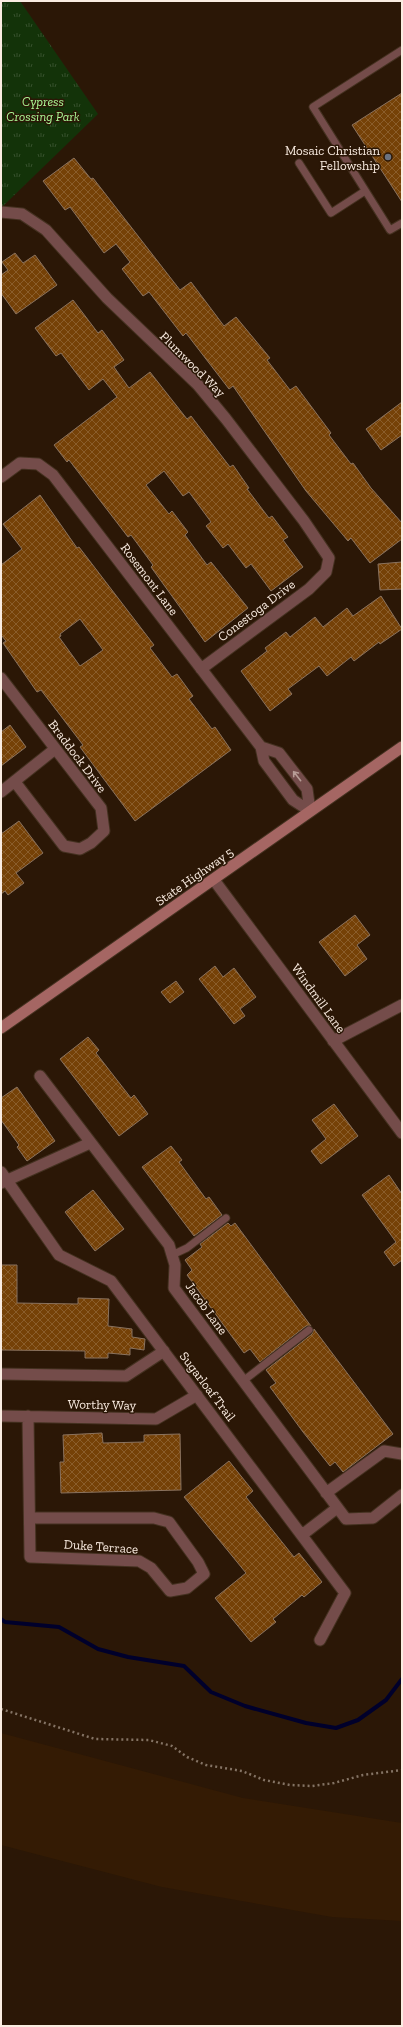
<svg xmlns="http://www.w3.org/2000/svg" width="403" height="2027" viewBox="0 0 403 2027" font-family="'Zilla Slab',serif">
<defs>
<pattern id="park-tufts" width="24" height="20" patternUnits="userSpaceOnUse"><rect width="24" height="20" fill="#133309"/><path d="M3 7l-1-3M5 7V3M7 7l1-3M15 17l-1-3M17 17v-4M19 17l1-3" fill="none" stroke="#36512d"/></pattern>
<pattern id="building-cross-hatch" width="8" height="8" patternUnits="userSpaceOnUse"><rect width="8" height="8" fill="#754107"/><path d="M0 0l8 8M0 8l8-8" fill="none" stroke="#8a5d2b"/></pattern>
</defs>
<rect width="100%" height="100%" fill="#2b1706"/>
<path fill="#341b04" d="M1,1733L243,1798L402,1823V1921L332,1917L162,1887L1,1845Z"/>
<path fill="url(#park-tufts)" d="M4,1H20L98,114L1,208V4Z"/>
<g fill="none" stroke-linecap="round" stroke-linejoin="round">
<path stroke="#00002b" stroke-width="4" d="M1,1619L5,1622L59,1627L98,1649L128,1657L184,1666L211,1692L245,1706L306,1723L336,1728L358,1720L386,1700L402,1679"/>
</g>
<path fill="url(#building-cross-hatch)" stroke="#8a725e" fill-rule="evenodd" d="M402,93V202L352,125Z
M74,158L91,179L93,178L180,290L191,282L224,326L236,317L270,358L267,360L290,390L296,386L331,433L329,435L351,464L353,463L371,488L402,523V539L370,563L351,538L348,541L306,491L233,386L229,389L186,333L183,336L149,292L143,296L122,269L130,262L116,244L104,253L70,207L65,210L43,181Z
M15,253L23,263L35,255L57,285L16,314L1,293V275L8,270L2,262Z
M73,300L98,333L102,330L124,360L114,367L129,388L150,372L187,419L191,416L230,467L233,465L249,488L247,489L269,518L272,516L288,537L283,540L303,567L271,591L251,564L246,568L228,544L223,548L206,526L211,522L189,492L183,496L164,471L146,485L169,514L172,511L188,532L185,535L207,565L211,562L248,608L205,642L151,567L153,565L131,535L128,537L69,460L67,462L54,445L117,397L103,379L89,390L61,353L56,356L35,328Z
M402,402V435L381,450L366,429Z
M40,495L77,548L79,547L154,645L150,648L172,677L177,674L193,696L189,699L212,729L215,727L231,750L135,821L80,747L83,745L41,690L37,692L3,643L6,641L1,635V565L22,549L3,524ZM80,619L103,650L80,666L59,637L61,636L60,634Z
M402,562V589L380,590L378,564Z
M381,596L402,629L380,644L379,642L354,661L351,657L327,676L319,666L288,689L292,694L270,711L241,671L267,651L265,648L286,632L290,637L315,617L323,627L347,608L353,616Z
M10,725L26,747L1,766V732Z
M19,821L43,853L16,873L24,883L8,895L5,891L1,894V834Z
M355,915L370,935L357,945L367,959L345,976L319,942Z
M215,966L223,977L234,968L256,997L240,1009L245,1016L234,1024L199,979Z
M176,981L184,992L170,1003L161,992Z
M88,1037L99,1050L96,1053L131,1098L134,1095L148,1114L119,1136L60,1059Z
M17,1087L55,1141L27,1161L17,1147L19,1145L1,1120V1098Z
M334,1104L358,1136L321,1164L311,1151L326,1139L312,1120Z
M171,1146L182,1160L179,1162L206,1199L209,1197L222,1215L194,1236L142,1167Z
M389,1175L402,1194V1260L394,1266L384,1252L396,1242L362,1195Z
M93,1190L124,1229L95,1251L65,1212Z
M228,1223L231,1226L235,1223L311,1326H306L260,1362L250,1349L244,1353L187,1275L192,1270L185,1260L202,1247L200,1244Z
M1,1265H17V1303L78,1304V1298L109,1299L108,1326L132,1329V1337L145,1339L144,1350L130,1348V1355L108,1353V1358H85V1351L1,1350Z
M314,1329L393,1434L343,1472L335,1462L330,1466L303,1432L270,1387L276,1383L266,1370L312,1334Z
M102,1433L103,1443L144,1442V1435L180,1434L181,1490L61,1493L60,1462H64L63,1435Z
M229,1461L253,1491L246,1497L294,1557L299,1553L322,1582L304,1597L302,1595L273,1619L276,1622L251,1642L215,1598L246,1573L184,1497Z"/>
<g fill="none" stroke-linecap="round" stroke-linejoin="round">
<g stroke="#443120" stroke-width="9">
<path id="service" d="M402,50L313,107L390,230L402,223
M299,163L331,213L365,191
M172,1255L187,1248L226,1218
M243,1381L309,1330"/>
</g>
<g stroke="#443120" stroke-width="13">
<path id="minor" d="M1,212L22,214L46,230L107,298L198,385L226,419L304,521L329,558L326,572L309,589L201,669
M1,477L20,463L38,464L53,475L261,747L264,761L293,800L310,811
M1,678L101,808L104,831L91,843L80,849L64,846L15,782
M261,747L279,753L307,789L310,811
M1,792L55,749
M214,880L402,1133
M333,1041L402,1005
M40,1076L169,1245L175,1265L174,1288L346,1519L373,1518L402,1495
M1,1172L59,1255L111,1281L345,1593L320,1640
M1,1183L90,1143
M1,1374L126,1376L164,1351
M1,1416L156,1419L197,1395
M28,1416L30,1557L139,1561L151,1568L170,1591L187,1588L204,1574L198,1562L169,1522L154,1518H30
M326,1493L384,1451L402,1454
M302,1535L337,1508"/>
</g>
<g stroke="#443120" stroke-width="13">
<path id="secondary" d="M1,1028L402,747"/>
</g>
<path stroke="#847364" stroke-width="2.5" stroke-dasharray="2 3" stroke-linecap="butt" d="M1,1568H2
M1,1709L95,1739L149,1740L172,1746L187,1757L206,1765L242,1771L264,1780L290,1785L312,1786L334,1783L363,1775L402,1770"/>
<use href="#service" stroke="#744c4a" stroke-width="7"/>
<use href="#minor" stroke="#744c4a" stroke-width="11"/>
<use href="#secondary" stroke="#a56663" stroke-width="11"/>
</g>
<defs><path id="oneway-shaft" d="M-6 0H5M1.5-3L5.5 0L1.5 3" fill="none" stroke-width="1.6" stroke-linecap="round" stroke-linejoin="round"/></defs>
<use stroke="#b79c96" href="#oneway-shaft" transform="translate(297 776) rotate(-128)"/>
<circle fill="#6b7280" stroke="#2b1706" stroke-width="1.5" cx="388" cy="157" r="4"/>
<g text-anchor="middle" stroke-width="3" stroke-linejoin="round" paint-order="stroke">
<g font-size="13" font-style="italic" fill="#aaf996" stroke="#2b1706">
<text x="43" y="106">Cypress<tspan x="43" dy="15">Crossing Park</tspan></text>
</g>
<g font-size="13" fill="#faece1" stroke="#2b1706" text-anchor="end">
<text x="380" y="155">Mosaic Christian<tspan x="380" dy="15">Fellowship</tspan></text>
</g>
<g font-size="13" fill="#faece1" stroke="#2b1706">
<text transform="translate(193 364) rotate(45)" y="5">Plumwood Way</text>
<text transform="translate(150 579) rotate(53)" y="5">Rosemont Lane</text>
<text transform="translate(256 610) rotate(-37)" y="5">Conestoga Drive</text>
<text transform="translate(78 756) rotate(53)" y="5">Braddock Drive</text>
<text transform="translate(194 876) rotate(-35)" y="5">State Highway 5</text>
<text transform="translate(319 998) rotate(54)" y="5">Windmill Lane</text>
<text transform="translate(207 1308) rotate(54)" y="5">Jacob Lane</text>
<text transform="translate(208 1386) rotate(53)" y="5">Sugarloaf Trail</text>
<text transform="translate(102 1404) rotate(1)" y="5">Worthy Way</text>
<text transform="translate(101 1546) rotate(4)" y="5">Duke Terrace</text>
</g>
</g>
<rect width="403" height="2027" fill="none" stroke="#faece1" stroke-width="4"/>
</svg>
